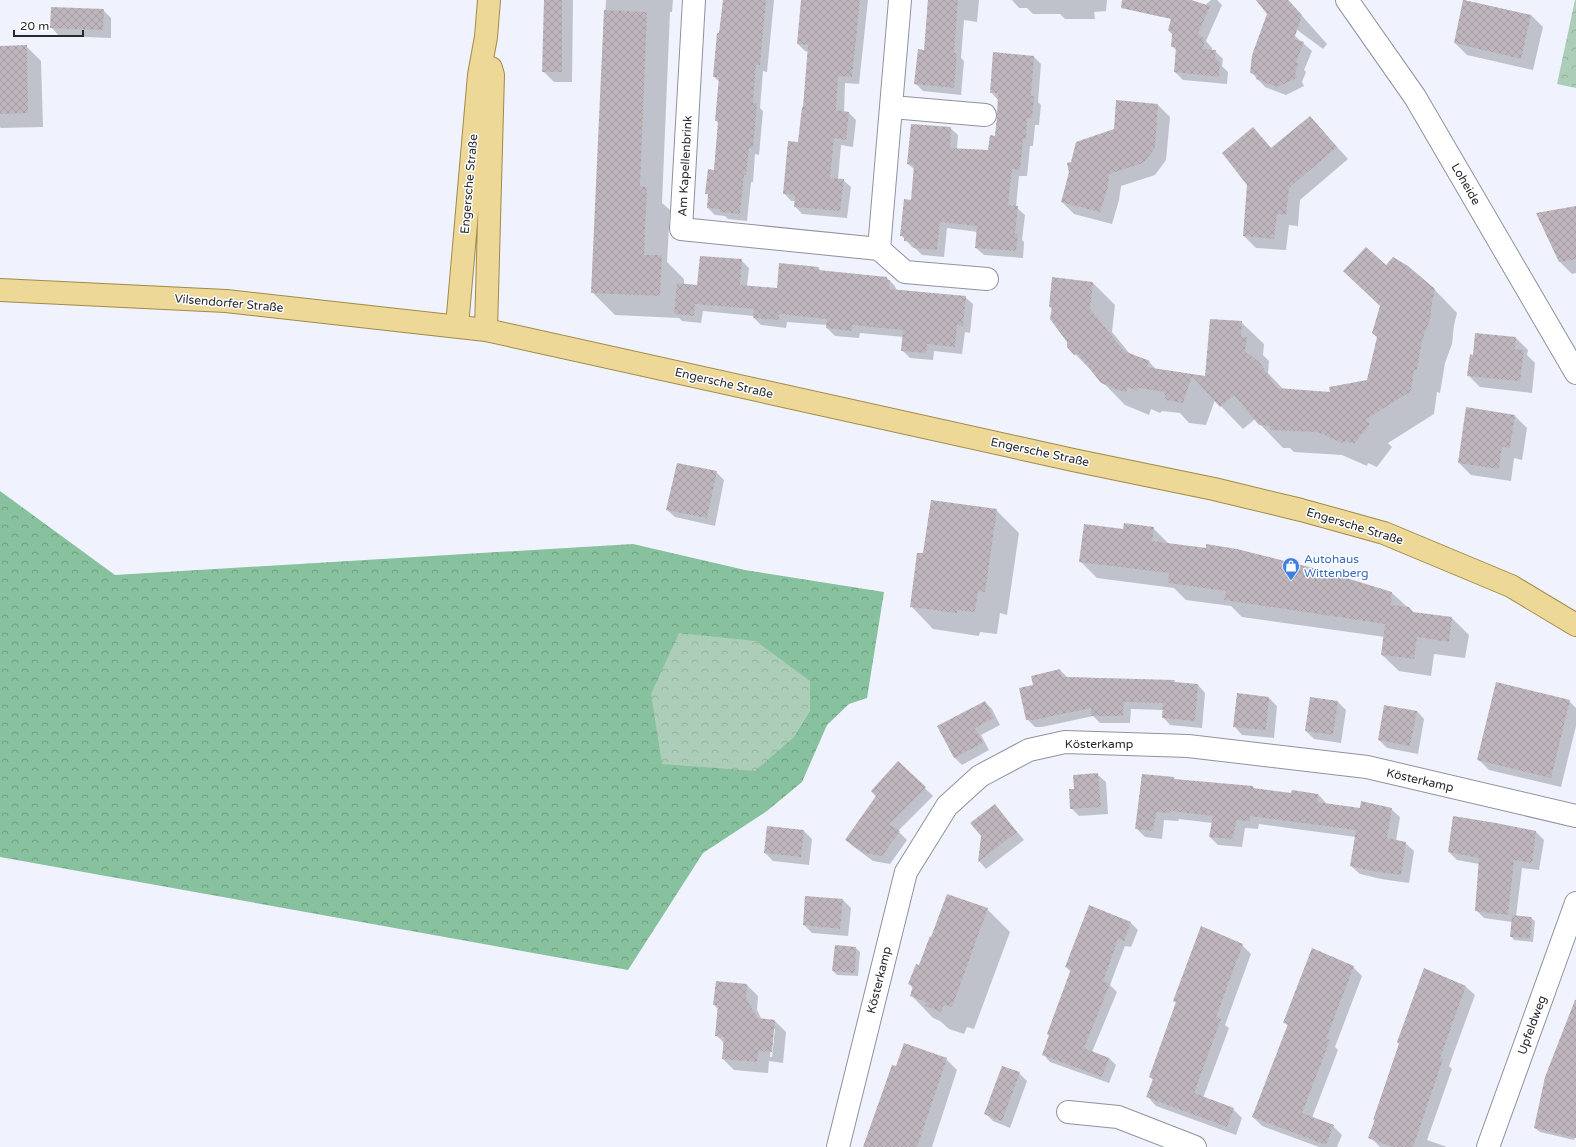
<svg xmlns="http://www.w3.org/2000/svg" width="1576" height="1147" viewBox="0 0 1576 1147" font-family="'Varela Round',sans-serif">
<defs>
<pattern id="forest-crowns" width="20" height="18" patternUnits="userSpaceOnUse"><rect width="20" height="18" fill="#88c19e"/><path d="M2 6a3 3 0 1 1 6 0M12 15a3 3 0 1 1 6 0" fill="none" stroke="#6f9d81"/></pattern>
<pattern id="park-crowns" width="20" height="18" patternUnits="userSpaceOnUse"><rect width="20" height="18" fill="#acceb8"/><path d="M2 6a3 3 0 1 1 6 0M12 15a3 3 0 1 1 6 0" fill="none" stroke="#94b19e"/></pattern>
<pattern id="building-cross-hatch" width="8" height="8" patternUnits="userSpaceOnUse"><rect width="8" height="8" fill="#bfb6bd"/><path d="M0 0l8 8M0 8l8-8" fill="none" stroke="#a49ca3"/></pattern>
</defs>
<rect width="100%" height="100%" fill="#f0f3fe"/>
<path fill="url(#forest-crowns)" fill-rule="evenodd" d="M0,491L115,575L633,544L745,570L884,592L867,698L849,704L827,725L802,782L767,811L703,853L628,970L0,857ZM810,681V710L793,738Z"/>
<path fill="url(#park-crowns)" d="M1575,0H1576V88L1557,84Z
M679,633L756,641L810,681V710L793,738L755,771L662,764L651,694Z"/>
<path fill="#0003" fill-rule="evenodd" d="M545,0H573L572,82H554L543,71Z
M606,0H673L672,12H670L662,203L670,210L667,262L684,279V284L698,286L741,260L749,268L747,286L778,289L818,268L823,272L887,278L894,285L897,290L965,297L973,304L970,333L965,332L962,354L934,351L933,360L910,358L902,350L904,337L860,333L859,338L835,336L827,328L828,325L787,322L786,328L761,325L754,318V316L703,311L701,323L682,321L679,318L615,315L592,292Z
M724,0H774L767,72L763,71L760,108L763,111L759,155L755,154L753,182H751L747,221L728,219L725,216L715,215L708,208L709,196L707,193L714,171L719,123L716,121L720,82L714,77Z
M802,0H868L859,84L845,83L844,112H848L856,120L853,147L841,145L838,179L843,180L851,187L847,218L802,214L795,206V201H791L784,193L799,143L804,108L809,52L805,51L798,44Z
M928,0H979L977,22L964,20L961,58L964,61L961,95L923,91L915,83L925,51Z
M1012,0H1107L1106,11L1094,12L1095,19H1065L1060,14H1033L1027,8H1019Z
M1211,0H1217L1222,5L1206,41L1212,48V51H1215L1223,59L1222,66L1228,72L1227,84L1183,80L1175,72L1177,51L1172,46L1173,34Z
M1257,0H1288L1327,44L1323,49Z
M1464,0L1531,15L1543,27L1533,70L1467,55L1455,43Z
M103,10L111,18V38L59,36L52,28Z
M1295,36L1312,51L1304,70L1306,72L1302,82L1304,86L1286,95L1265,87L1251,72Z
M26,46L41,61L43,127L1,128L0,127V47Z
M1034,57L1041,64L1038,102L1041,105L1039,125H1035L1033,146H1030L1027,176H1019L1016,207L1025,215L1022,240L1024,242L1023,258L984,255L976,248L978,232L947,228L944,257L922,255L915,248H913L901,235L912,201L915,170L908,164L950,128L958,135L957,149L989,151L995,137L998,116V100L991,92Z
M1158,105L1170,117L1166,160L1155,175L1121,186L1119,200L1112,224L1074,214L1062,202L1071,163L1115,130Z
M1310,117L1348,159L1300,200L1298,226L1289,225L1286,250L1256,248L1244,236L1253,128L1272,149Z
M1576,207V273L1572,274L1560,262L1537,214Z
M1386,266L1435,290L1457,313L1454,325L1452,344L1445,363L1440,393L1437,392L1434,414L1388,443L1392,447L1377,467L1368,463L1367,466L1342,455L1294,452L1290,448H1283L1255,419L1243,429L1215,400L1206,425L1189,423L1180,413L1162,411L1160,413L1151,409L1149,415L1125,405L1075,354L1052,309L1050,307L1093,283L1115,305L1112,332L1130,354L1149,362L1156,369L1206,377L1241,322L1264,344L1263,355L1269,361L1268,373L1284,390L1332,393L1367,381L1378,337Z
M1516,338L1528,350L1527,355L1535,363L1532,393L1480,387L1468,375L1473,356Z
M1515,416L1527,428L1522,460L1514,458L1511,481L1471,475L1459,463Z
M716,472L724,480L715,526L675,517L667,510Z
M996,510L1019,533L1007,615L1000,613L997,634L980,632L979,636L933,629L911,606L924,554Z
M1153,528L1169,544L1392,593L1414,613L1452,618L1469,635L1465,658L1434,654L1431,676L1399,671L1382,655L1385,637L1242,617L1231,606L1186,600L1174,588L1097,578L1080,561L1124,530Z
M1060,670L1067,677L1174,681L1176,683L1198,685L1205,693L1202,728L1170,725L1163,717V710L1131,709L1130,723H1100L1093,716L1042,727H1035L1027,719L1034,686Z
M1269,698L1277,706L1274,738L1242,735L1235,727Z
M1311,699L1338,702L1346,710L1341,743L1314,739L1306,731Z
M1569,701L1576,708V726L1561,787L1489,770L1479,760Z
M985,702L992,709L1000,725L981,735L989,750L962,765L955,758L939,727Z
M1417,711L1424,719L1418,754L1387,748L1379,740Z
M898,762L933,796L898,831L907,840L890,864L873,861L854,847L846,839L877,796Z
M1098,775L1106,782L1108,814L1079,816L1071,808L1075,790Z
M1174,778L1176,781L1253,787L1256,790L1292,794H1318L1326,803V805L1361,809H1391L1400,817L1396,841L1405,843L1414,851L1409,883L1381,879L1360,874L1351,866L1356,837L1259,824L1258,829L1245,828L1242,847L1218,845L1210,837L1212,823L1179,819L1178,821L1164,820L1162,839L1145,837L1137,829Z
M995,806L1024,840L986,869L979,861L982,836Z
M767,827L804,831L812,839L809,865L773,861L765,853Z
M1536,832L1544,840L1539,870L1522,868L1516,916L1531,918L1535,921L1533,942L1514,940L1511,936L1512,922L1484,918L1476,910L1479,864L1457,860L1449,852Z
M843,900L851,908L848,936L812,933L804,925Z
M1089,907L1131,923L1138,930L1131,947L1125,946L1116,969L1110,985L1117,992L1092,1052L1109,1058L1116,1065L1109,1083L1050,1062L1043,1054L1050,1036L1048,1034L1071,972L1066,967Z
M987,909L1010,932L974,1029L967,1027L964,1034L949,1029L940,1021L933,1018L911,995L913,988L909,984L919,966Z
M1242,945L1251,954L1225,1025L1229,1028L1203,1098L1233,1109L1242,1118L1236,1135L1156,1106L1148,1097L1154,1081L1150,1077L1177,1003L1174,1001Z
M856,948L860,952L858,976L837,975L833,971Z
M1353,967L1362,976L1335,1047L1338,1050L1312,1118L1333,1126L1342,1135L1337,1147H1319L1262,1126L1253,1117L1288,1026L1284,1022Z
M1424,969L1466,987L1475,995L1449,1066L1452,1069L1427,1140L1447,1147H1380L1370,1137L1376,1121L1374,1119Z
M717,982L747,985L758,996L757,1010L762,1020L775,1021L786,1032L783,1063L769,1061L768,1073L734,1070L723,1059L724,1043L716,1035L718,1009L714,1005ZM773,1029H775L772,1057H770Z
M1576,999V1133L1574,1140L1540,1132L1535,1128L1546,1078Z
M946,1059L957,1070L932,1147H864L896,1068Z
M1019,1073L1027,1081L1010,1128L993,1121L985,1113Z"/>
<path fill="url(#building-cross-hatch)" d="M544,0H562V72H542Z
M723,0H766L760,65H756L753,103H757L753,148H749L746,175H744L740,214L720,212V209L707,208L708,194H705L708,169L714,170L718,121H715L719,77H713L717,33H719Z
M801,0H860L852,77L838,76L836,110L849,112L846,140L834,138L830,178L844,179L840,211L794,207L795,195L783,194L788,141L798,142L802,107H803L808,45L797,44Z
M928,0H958L954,53H957L954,88L914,84L918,49L924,50Z
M1122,0H1191L1210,6L1198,34L1205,39L1203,49L1216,50L1215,58L1220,63L1219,77L1174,72L1176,47H1171L1172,34L1168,30L1171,19L1121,8Z
M1256,0H1288L1302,15L1294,39L1304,42L1296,62L1299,64L1295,73L1297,78L1277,87L1256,79L1257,75L1250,73L1252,55L1267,14Z
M1463,0L1531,15L1521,59L1454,43Z
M51,7L104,9L103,30L50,28Z
M604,10L647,12L640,186L647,187L644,255H662L660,296L591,293Z
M27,45L28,113L0,114V46Z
M993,52L1034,56L1031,96H1034L1032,118H1027L1026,139H1023L1020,170L1012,169L1008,205L1018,206L1015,233L1018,234L1016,251L975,248L977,226L940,222L937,250L914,248V242L904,241V236H900L904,199L911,200L914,165L907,164L911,124L951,127L950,148L988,150L990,135L995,136L997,116L998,93H990Z
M1116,100L1158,104L1155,148L1143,163L1109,174L1108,187L1100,212L1061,202L1069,173L1067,163L1071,162L1076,142L1114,129Z
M1310,116L1337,147L1289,188L1286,215L1277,214L1274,239L1243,236L1247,185L1222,153L1253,127L1271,148Z
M1576,206V259L1559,262L1536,213Z
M1366,247L1386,265L1393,257L1408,266L1435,289L1432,302L1430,320L1422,340L1417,370H1414L1411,391L1365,420L1370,424L1354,444L1345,441L1344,444L1318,432L1270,430V426L1259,425L1234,395L1220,407L1192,376L1183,403L1166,400L1164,392L1139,388L1137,391L1128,387L1126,393L1101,383L1078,354L1074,355L1067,347V342L1050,319L1052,307H1049L1052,277L1093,282L1090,309L1124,351L1150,361L1146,367L1205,376L1210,319L1242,321L1241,337H1247L1245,351L1260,363L1277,388L1330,392L1329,387L1367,380L1377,337L1372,333L1380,306L1343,271Z
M700,256L742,259L740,285L777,288L779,263L819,267L818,270L887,277V280H890L889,289L966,296L963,326L957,325L955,347L927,344L926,353L901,351L903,330L852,325V331L826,328L827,319L779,314V320L753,318L754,309L695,304L694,316L674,314L677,283L697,285Z
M1475,333L1516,337L1515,349L1524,350L1520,381L1467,376L1470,354L1473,355Z
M1466,407L1515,415L1510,448L1502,447L1499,469L1458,463Z
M677,463L717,471L707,518L666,510Z
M931,500L997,509L985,592L978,591L975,612L957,610V613L910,607L917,553H923Z
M1124,523L1154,527L1152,541L1206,548V544L1237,549L1317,569L1392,592L1391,605L1409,607L1413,612L1452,617L1449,642L1417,637L1414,659L1381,655L1385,624L1224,600L1226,591L1168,583L1169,573L1079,562L1084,524L1123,529Z
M1060,669L1062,677L1175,680L1174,682L1198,684L1195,721L1162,718L1163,703L1124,702L1123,716H1091V708L1034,720H1026L1019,688L1033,685L1031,676Z
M1496,682L1570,700L1551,778L1477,760Z
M1237,693L1269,697L1266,730L1233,727Z
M1310,697L1338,701L1333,735L1305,731Z
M985,701L994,718L975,728L983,743L954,758L937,726Z
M1384,705L1417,711L1410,746L1378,740Z
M898,761L926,787L889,824L900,831L882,856L864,853L845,840L876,796L871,791Z
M1098,773L1101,807L1070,809L1069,789H1074L1073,775Z
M1142,774L1174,777V779L1253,786V788L1291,793L1292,790L1318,794L1317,802L1360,808L1361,801L1392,808L1387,838L1406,842L1401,875L1372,871L1350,866L1356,830L1250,816V821L1236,820L1233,839L1209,837L1213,816L1170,811V813L1156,812L1153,831L1135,829Z
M995,804L1017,832L978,862L981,836L970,823Z
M1453,816L1496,823L1536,831L1532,863L1514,860L1508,915L1475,911L1479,858L1448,852Z
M767,826L804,830L801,857L764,853Z
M947,894L988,908L952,1007L944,1005L941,1012L925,1006L926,1002L910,996L913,986L908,984L916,964L919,965L930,936L931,937Z
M805,896L843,899L840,929L803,925Z
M1089,905L1131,922L1124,941L1118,939L1110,962L1103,981L1110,984L1084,1048L1109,1058L1102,1077L1042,1055L1049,1035L1047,1034L1071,969L1065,967Z
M1512,915L1532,917L1530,938L1510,937Z
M1201,926L1243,944L1216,1017L1221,1019L1194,1093L1234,1108L1227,1127L1146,1097L1153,1079L1149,1077L1176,1002L1173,1001Z
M835,945L856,947L855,973L832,971Z
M1312,948L1354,966L1326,1039L1330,1040L1302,1113L1334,1125L1326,1145L1252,1117L1288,1024L1283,1023Z
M1424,968L1466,986L1440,1058L1443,1059L1413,1147H1393L1368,1138L1375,1119L1373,1120L1399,1044L1397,1042Z
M716,981L747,984L746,998L757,1018L775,1020L772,1052L758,1051L757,1062L722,1059L724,1037L715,1036L718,1005H713Z
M1575,1000H1576V1138L1534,1128L1545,1077Z
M904,1043L947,1058L917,1147H863L892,1065L896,1066Z
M1002,1066L1020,1072L1002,1121L984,1114Z"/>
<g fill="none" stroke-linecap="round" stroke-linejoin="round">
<g stroke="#90929c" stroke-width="24">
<path id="minor" d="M694,0L681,229L879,249L900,0
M1347,0L1415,97L1576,373
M892,107L985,115
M879,249L905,272L987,279
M1068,1112L1118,1117L1195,1147
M838,1147L906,872L947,806L980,776L1029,750L1065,742L1188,746L1367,767L1576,816
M1488,1147L1576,903"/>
</g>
<g stroke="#a08a46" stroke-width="24">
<path id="major" d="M0,290L226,301L486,330L1073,460L1214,489L1301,510L1384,533L1511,586L1576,625
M457,326L479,75L486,37L489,0
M486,330L493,75L491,68"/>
</g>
<use href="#minor" stroke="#fff" stroke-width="22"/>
<use href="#major" stroke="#edd898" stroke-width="22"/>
</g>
<defs>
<g id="shop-pin" transform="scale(0.9)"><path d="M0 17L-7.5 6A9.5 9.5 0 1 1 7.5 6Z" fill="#3f7fe0" stroke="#fff"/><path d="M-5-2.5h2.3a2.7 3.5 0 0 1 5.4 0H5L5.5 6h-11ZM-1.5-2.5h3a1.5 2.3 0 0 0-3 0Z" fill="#fff"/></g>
</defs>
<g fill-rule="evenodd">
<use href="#shop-pin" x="1291" y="566"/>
</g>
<g text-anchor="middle" stroke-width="3" stroke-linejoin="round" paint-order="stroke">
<g font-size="12" fill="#28292d" stroke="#fff">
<text transform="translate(685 166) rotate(-87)" y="4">Am Kapellenbrink</text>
<text transform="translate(469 184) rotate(-85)" y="4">Engersche Straße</text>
<text transform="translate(1466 184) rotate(60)" y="4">Loheide</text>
<text transform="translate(229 303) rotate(5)" y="4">Vilsendorfer Straße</text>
<text transform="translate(724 383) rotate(13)" y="4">Engersche Straße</text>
<text transform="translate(1040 452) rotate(12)" y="4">Engersche Straße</text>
<text transform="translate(1355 526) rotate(17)" y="4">Engersche Straße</text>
<text x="1099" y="748">Kösterkamp</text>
<text transform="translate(1420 780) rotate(13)" y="4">Kösterkamp</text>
<text transform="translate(879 980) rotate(-76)" y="4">Kösterkamp</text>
<text transform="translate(1532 1025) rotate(-70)" y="4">Upfeldweg</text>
</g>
<g font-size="12" fill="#366cbe" stroke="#fff" text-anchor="start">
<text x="1304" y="563">Autohaus<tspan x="1304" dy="14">Wittenberg</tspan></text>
</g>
</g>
<path d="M14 30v6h69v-6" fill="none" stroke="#28292d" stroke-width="2"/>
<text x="20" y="30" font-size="12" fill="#28292d" stroke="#ffffff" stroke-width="3" paint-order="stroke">20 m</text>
</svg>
